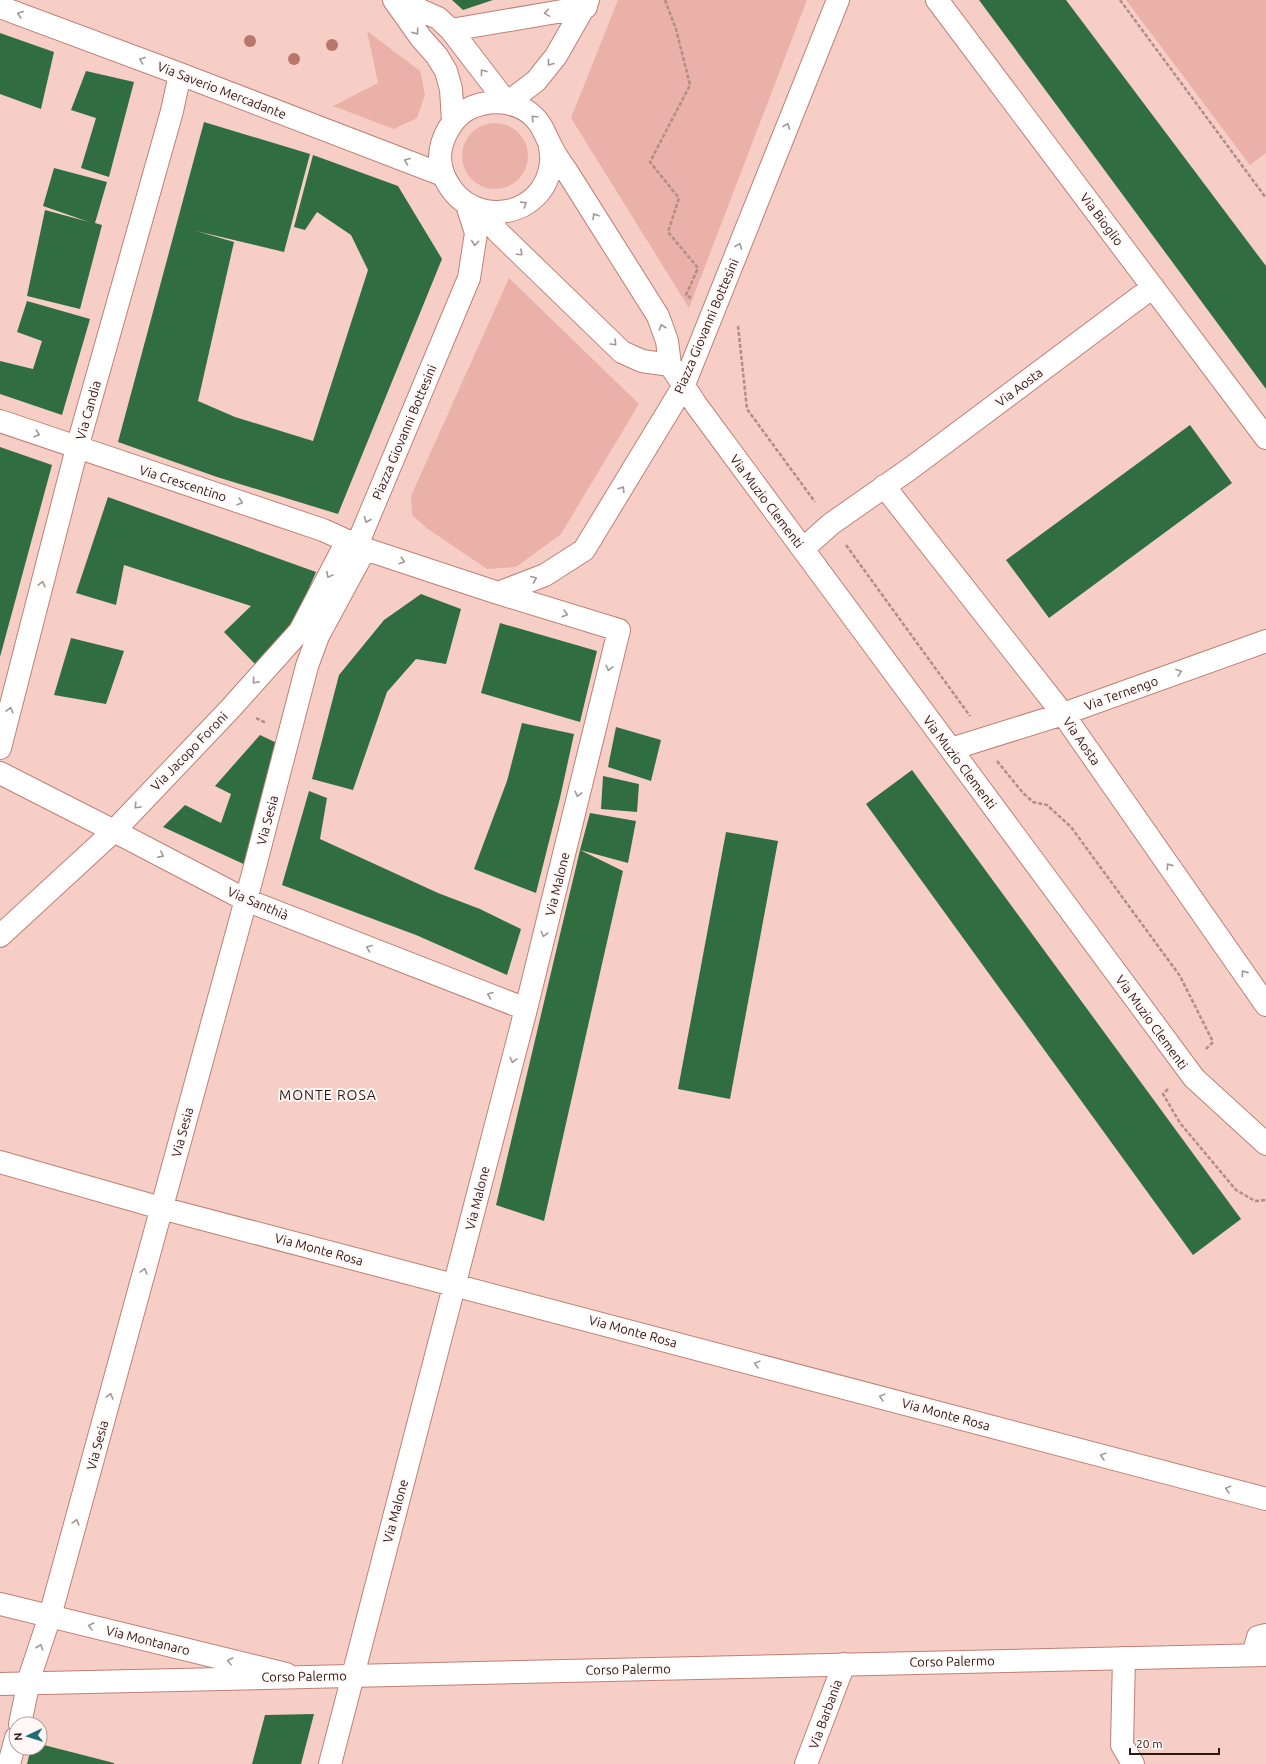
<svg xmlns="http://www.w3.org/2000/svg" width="1266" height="1764" viewBox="0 0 1266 1764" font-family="Ubuntu,sans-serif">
<rect width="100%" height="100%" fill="#f7cec6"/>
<path fill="#e9b1a7" d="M618,0H807L689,308L571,118Z
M1126,0H1266V153L1250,165Z
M367,31L420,71L425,95L417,118L394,129L333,106L378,83Z
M462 156a33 33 0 1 1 66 0a33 33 0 1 1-66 0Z
M509,278L639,404L561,534L516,567L487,569L428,529L412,515L411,496Z"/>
<path fill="#306e41" d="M452,0H493L463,10Z
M979,0H1066L1266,266V389Z
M0,33L54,52L41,109L0,94Z
M86,71L134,82L109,177L81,168L96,118L71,110Z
M204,122L310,154L284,252L196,231L234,242L198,401L235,417L313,441L368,270L351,235L317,212L305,230L294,227L313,155L398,186L442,259L338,514L217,477L118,442Z
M54,168L107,182L95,223L102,225L80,309L27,296L45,210L89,222L43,206Z
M27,301L90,319L62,415L0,394V361L33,369L42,341L17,332Z
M1190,425L1232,483L1049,618L1006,560Z
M0,447L52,465L0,657Z
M108,497L316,572L288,637L255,664L224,632L251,606L124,565L116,605L76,593Z
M421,594L461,609L446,664L416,659L387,692L353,790L312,779L339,675L384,620Z
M500,623L597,651L580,722L481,693Z
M71,638L124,651L106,704L54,695Z
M522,723L574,734L560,798L536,893L474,869L507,781Z
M616,727L661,740L651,781L608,767Z
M260,735L281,745L250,867L163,827L185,805L221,823L231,794L215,786Z
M912,770L1241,1219L1193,1255L866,804Z
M603,776L639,784L637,812L601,809Z
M309,791L327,798L320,839L438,893L480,909L521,929L507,975L416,935L282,885Z
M590,813L636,821L628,863L580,850Z
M726,832L778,841L730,1099L678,1089Z
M580,850L623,871L544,1221L496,1205Z
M314,1714L301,1764H252L265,1715Z
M40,1744L114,1763V1764H27L31,1748H40Z"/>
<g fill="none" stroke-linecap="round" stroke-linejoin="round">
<g stroke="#be8075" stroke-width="24">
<path id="pedestrian" d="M0,748L77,448
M0,773L114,831
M0,936L114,831L230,709L300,631L347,541
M0,1604L286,1674"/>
</g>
<g stroke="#be8075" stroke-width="24">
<path id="minor" d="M394,0L421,38L437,56L446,71L451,89L453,121
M397,0L438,18L451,30L507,103
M937,0L1266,438
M0,7L180,74L443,175
M451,30L586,7
M507,103L536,81L556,56L588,0
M550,145C550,151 552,158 551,163C545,218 473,230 447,182C443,175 440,165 440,156C441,138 452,118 468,109C490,98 518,100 535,118C543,126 545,135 550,144C554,153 560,162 566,170C596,218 627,267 658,316L667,341L670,365L697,406L1194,1078L1266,1144
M487,213L497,231L622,352L642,361L670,365
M0,421L323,530L365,549L498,593L619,630L526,1009L330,1764
M77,448L172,111L180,74
M884,486L1063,714L1266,1005
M357,545L469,278L476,233L467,205
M803,549L831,524L911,468L1153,287
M498,593L545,575L584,550L683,387L838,0
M951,749L1063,714L1266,641
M114,831L246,900L526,1009
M0,1162L161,1208L1266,1499
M1253,1655L1258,1637L1266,1635
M1124,1658L1122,1745L1133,1764
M20,1724L30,1676L50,1616L253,874L307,666L318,636L365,549
M9,1764L16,1738
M806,1764L844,1664"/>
</g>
<g stroke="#be8075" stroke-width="24">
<path id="secondary" d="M0,1684L1266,1655"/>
</g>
<path stroke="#b18e88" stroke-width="2.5" stroke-dasharray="4 2" stroke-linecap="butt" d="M665,0L676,29L690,85L650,162L679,198L668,232L698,268L686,295L691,298
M1120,0L1266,198
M738,326L747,409L815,502
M846,545L970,716
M256,718L266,723
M997,761L1023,793L1033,802L1047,805L1071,827L1180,976L1213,1042L1206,1049
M1168,1089L1163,1094L1180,1123L1236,1190L1255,1201L1266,1200"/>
<use href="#pedestrian" stroke="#fff" stroke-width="22"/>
<use href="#minor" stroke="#fff" stroke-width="22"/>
<use href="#secondary" stroke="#fff" stroke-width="22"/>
</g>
<g fill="#ba766c">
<circle cx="250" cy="41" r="6"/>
<circle cx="332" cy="45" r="6"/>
<circle cx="294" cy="59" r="6"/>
</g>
<defs><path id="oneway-chevron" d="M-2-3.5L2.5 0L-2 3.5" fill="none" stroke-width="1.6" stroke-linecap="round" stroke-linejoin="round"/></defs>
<g stroke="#a19795">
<use href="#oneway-chevron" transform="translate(547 13) rotate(171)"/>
<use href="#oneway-chevron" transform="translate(20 14) rotate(-160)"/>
<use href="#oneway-chevron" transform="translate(416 32) rotate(55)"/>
<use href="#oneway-chevron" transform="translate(142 60) rotate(-160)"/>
<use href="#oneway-chevron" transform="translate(550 63) rotate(128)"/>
<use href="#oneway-chevron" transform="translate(483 72) rotate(-127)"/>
<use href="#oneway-chevron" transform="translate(534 118) rotate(-135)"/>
<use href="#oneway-chevron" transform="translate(787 126) rotate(-68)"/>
<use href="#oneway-chevron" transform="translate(407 161) rotate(-159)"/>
<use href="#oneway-chevron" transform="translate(524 204) rotate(-32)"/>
<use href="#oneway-chevron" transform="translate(595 216) rotate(-122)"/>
<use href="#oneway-chevron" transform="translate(475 243) rotate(95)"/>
<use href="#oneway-chevron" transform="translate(739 246) rotate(-68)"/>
<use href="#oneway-chevron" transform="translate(520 253) rotate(43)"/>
<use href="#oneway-chevron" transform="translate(662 327) rotate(-109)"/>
<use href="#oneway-chevron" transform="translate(614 343) rotate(45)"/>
<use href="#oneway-chevron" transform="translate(37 434) rotate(19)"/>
<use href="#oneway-chevron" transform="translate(622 489) rotate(-58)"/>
<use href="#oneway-chevron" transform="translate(240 502) rotate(18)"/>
<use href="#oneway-chevron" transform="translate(367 520) rotate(113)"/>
<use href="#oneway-chevron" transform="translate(402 561) rotate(18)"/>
<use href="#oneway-chevron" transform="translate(329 575) rotate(118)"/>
<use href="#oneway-chevron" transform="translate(534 579) rotate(-22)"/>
<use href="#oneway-chevron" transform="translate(42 584) rotate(-76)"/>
<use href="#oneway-chevron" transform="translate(565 614) rotate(17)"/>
<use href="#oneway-chevron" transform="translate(609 668) rotate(104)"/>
<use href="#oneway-chevron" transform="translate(1179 672) rotate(-20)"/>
<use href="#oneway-chevron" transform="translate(255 681) rotate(132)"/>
<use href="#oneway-chevron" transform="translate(10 710) rotate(-76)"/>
<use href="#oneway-chevron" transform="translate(578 794) rotate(104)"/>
<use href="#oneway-chevron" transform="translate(137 806) rotate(133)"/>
<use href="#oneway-chevron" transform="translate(161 855) rotate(27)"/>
<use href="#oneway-chevron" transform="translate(1169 866) rotate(-125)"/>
<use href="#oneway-chevron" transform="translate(544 934) rotate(104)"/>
<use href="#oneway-chevron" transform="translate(369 948) rotate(-159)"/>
<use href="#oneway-chevron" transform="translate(1244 973) rotate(-125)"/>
<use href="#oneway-chevron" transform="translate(490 995) rotate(-159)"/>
<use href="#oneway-chevron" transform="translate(513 1060) rotate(104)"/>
<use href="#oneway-chevron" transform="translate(144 1271) rotate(-75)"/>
<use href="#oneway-chevron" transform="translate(757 1364) rotate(-165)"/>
<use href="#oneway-chevron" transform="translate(110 1396) rotate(-75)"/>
<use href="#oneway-chevron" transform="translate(882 1397) rotate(-165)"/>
<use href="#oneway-chevron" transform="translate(1103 1456) rotate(-165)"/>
<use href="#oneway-chevron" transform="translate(1228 1489) rotate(-165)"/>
<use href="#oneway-chevron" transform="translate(76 1522) rotate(-75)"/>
<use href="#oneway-chevron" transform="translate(91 1626) rotate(-166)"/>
<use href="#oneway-chevron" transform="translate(40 1647) rotate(-71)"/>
<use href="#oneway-chevron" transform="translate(230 1661) rotate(-166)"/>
</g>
<g text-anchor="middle" stroke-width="4" stroke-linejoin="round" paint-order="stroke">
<g font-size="13" fill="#2f1713" stroke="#fff8f7">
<text transform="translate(222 90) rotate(21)" y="5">Via Saverio Mercadante</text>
<text transform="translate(1102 219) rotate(53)" y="5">Via Bioglio</text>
<text transform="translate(706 326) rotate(-67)" y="5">Piazza Giovanni Bottesini</text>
<text transform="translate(1019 387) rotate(-37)" y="5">Via Aosta</text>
<text transform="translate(88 410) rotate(-74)" y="5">Via Candia</text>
<text transform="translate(404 432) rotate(-67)" y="5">Piazza Giovanni Bottesini</text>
<text transform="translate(183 483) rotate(18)" y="5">Via Crescentino</text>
<text transform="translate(767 501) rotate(53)" y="5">Via Muzio Clementi</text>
<text transform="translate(1121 693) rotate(-20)" y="5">Via Ternengo</text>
<text transform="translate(1082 741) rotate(55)" y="5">Via Aosta</text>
<text transform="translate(189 751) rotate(-46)" y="5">Via Jacopo Foroni</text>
<text transform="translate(960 762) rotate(53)" y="5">Via Muzio Clementi</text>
<text transform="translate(267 820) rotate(-75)" y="5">Via Sesia</text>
<text transform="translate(557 884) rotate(-76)" y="5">Via Malone</text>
<text transform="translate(258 903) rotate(23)" y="5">Via Santhià</text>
<text transform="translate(1152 1022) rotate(54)" y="5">Via Muzio Clementi</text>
<text transform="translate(182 1132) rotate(-75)" y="5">Via Sesia</text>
<text transform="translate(477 1198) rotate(-76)" y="5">Via Malone</text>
<text transform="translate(319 1249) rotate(15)" y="5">Via Monte Rosa</text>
<text transform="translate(633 1331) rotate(15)" y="5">Via Monte Rosa</text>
<text transform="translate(946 1414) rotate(15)" y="5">Via Monte Rosa</text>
<text transform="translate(97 1445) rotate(-75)" y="5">Via Sesia</text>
<text transform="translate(395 1511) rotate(-75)" y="5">Via Malone</text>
<text transform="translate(148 1640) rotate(14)" y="5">Via Montanaro</text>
<text transform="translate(952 1661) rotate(-1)" y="5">Corso Palermo</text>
<text transform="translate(628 1669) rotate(-1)" y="5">Corso Palermo</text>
<text transform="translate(304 1676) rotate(-1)" y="5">Corso Palermo</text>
<text transform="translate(825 1714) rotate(-70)" y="5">Via Barbania</text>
</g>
<g font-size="14" letter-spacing="1" fill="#2f1713" stroke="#fff8f7">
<text x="328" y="1100">MONTE ROSA</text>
</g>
</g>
<g transform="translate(28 1736) rotate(266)"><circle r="19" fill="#fff8f7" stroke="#ac9e9c"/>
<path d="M0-3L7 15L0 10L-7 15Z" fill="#246c78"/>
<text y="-6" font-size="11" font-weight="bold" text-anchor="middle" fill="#2f1713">N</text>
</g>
<path d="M1130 1748v6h89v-6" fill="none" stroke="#2f1713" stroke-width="2"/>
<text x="1136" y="1748" font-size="12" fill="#2f1713" stroke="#fff8f7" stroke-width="3" paint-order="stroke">20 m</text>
</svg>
